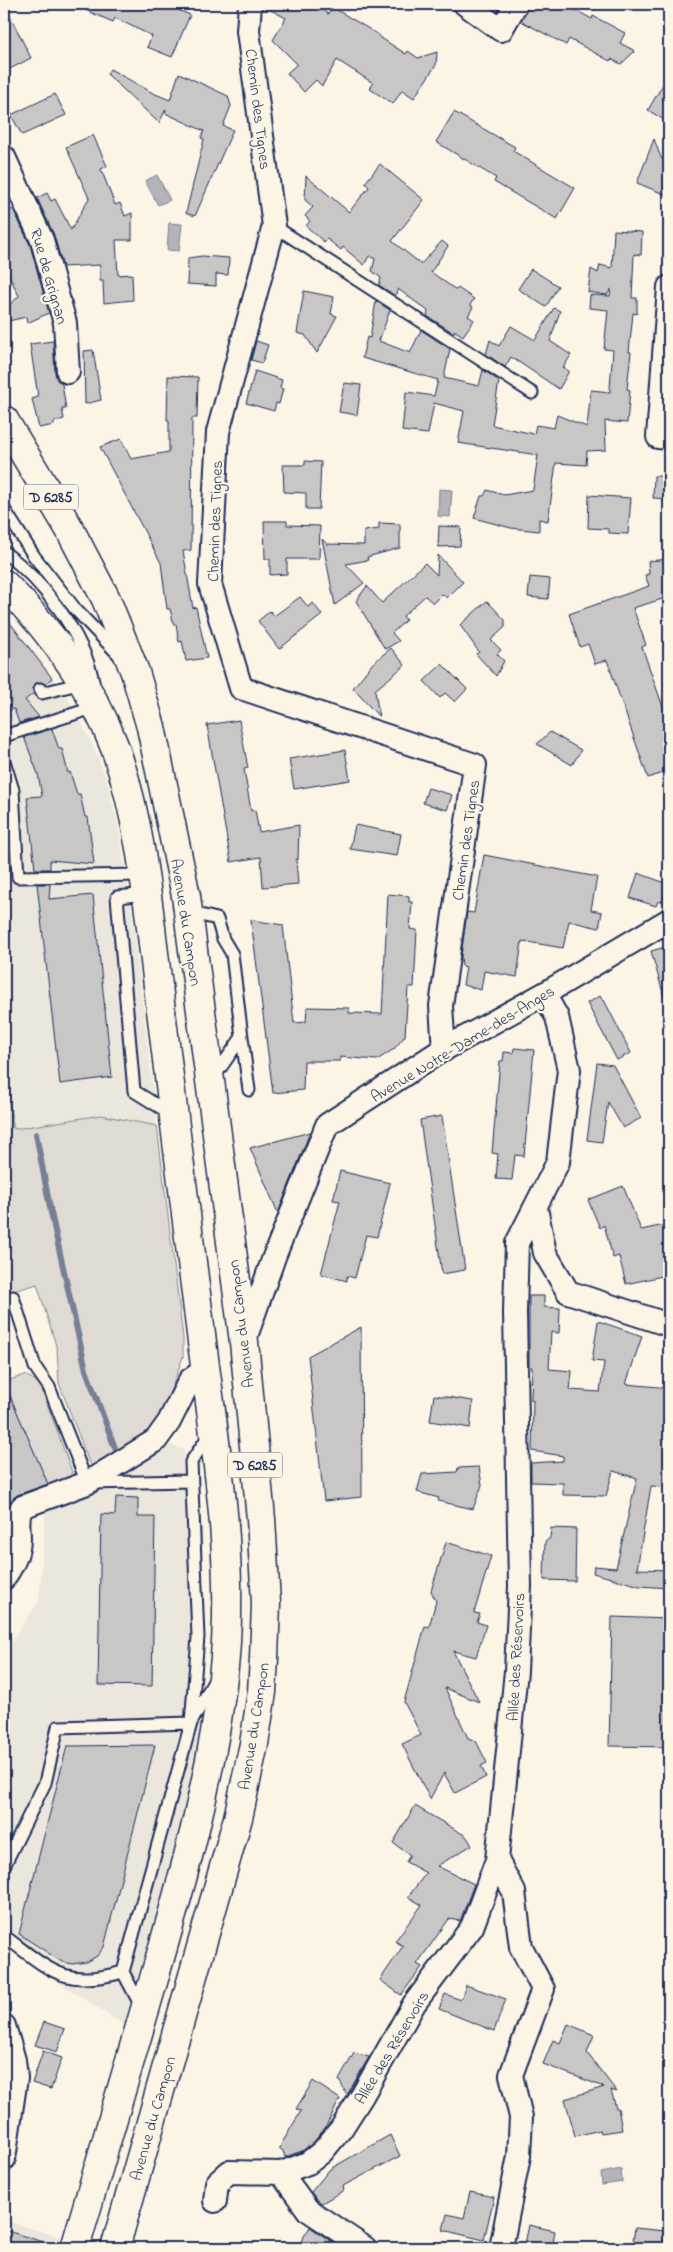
<svg xmlns="http://www.w3.org/2000/svg" width="673" height="2252" viewBox="0 0 673 2252" font-family="'Indie Flower',sans-serif">
<rect width="100%" height="100%" fill="#fcf5e5"/>
<filter id="ink" filterUnits="userSpaceOnUse"><feTurbulence type="fractalNoise" baseFrequency=".02" numOctaves="2"/><feDisplacementMap in="SourceGraphic" scale="10" xChannelSelector="R" yChannelSelector="G"/><feConvolveMatrix kernelMatrix="1 2 1 2 8 2 1 2 1" color-interpolation-filters="sRGB"/></filter>
<g filter="url(#ink)">
<path fill="#ece7dc" d="M4,611L73,706L97,755L106,779L117,820L131,904L157,1126L101,1115L14,1129L4,1080Z
M162,1442L183,1449L194,1478L203,1530V1649L199,1751L191,1788L142,1979L124,2025L4,1946V1651L39,1601L46,1507Z
M7,2221L60,2237L57,2248H4V2223Z"/>
<path fill="#dfdbd4" stroke="#7d8599" d="M4,1080L14,1129L101,1115L157,1126L183,1338V1357L164,1409L153,1432L95,1470L89,1462L59,1383L57,1349L37,1284L4,1294Z
M25,1375L36,1381L41,1387L72,1472L69,1479L50,1489L4,1382Z"/>
<path fill="#b2b4b8" stroke="#767f94" d="M157,175L170,200L158,205L145,181Z
M169,223L182,224L179,251L167,250Z
M439,489L452,490L450,517L438,516Z
M621,2169L622,2182L602,2185L601,2173Z"/>
<g fill="none" stroke-linecap="round" stroke-linejoin="round">
<path stroke="#767f94" stroke-width="6" d="M36,1134L51,1213L86,1370L115,1448"/>
</g>
<path fill="#c8c7c6" stroke="#1b2f5e" d="M4,4L31,58L4,72Z
M71,4H158L168,8L169,6L190,15L172,57L147,47L152,36L115,18L113,22Z
M263,4H314L328,14L332,7L379,35L378,36L406,54L408,51L418,58L437,52L436,65L414,98L402,90L393,104L370,89L373,83L337,60L322,86L316,80L304,92L287,73L297,64L273,40L286,18L263,6Z
M529,4H564L592,19L593,16L625,33L620,43L635,51L621,64L611,59L610,61L569,39L566,45L521,21Z
M110,69L153,93L170,100L179,73L228,96L231,106L223,126L233,130L195,216L186,213L204,139L201,138L204,131L165,113L166,109L159,123L107,74Z
M669,74V111L664,120L648,110Z
M55,94L66,115L22,135L11,115Z
M454,112L515,147L513,151L575,188L557,219L494,182L496,178L436,142Z
M93,135L107,166L101,169L115,205L120,203L125,216L132,213V240H116L118,275L132,274L133,300L104,303L103,281H100V265L63,267L54,235L37,198L47,193L51,201L55,199L71,230L89,198L66,147Z
M654,139L661,158L669,161V196L637,183Z
M380,164L424,200L392,241L421,264L442,241L448,246L431,272L456,290L458,288L474,299L470,305L473,307L468,316L474,320L463,336L454,330V333L427,316L428,311L398,289L395,296L379,285L381,278L372,271L375,259L369,256L364,265L343,247L341,250L327,239L324,242L306,226L310,221L305,216L313,207L305,200L306,176L349,212L369,187L365,183Z
M13,209L30,245L49,313L27,323L26,317L4,322V310L19,296L4,265V213Z
M614,230L642,232L641,255L634,254L632,298H637V314L633,313L629,352H631L627,389L630,390L627,423L605,421L606,450L587,451L586,465L556,463L548,521L539,519V531L511,528L474,518L481,496H484L487,490L504,495L533,490L538,455L458,443L464,411L434,403L428,434L402,431L406,392L434,396L438,380L362,358L367,337L370,338L376,301L390,310L379,341L410,353L421,330L450,349L444,378L479,386L483,370L499,381L492,425L534,434L536,425L554,428L557,415L587,427L591,390L610,392V388L613,350L604,349L608,310L589,308L590,295L610,296L611,289L607,295L588,292L591,269L598,273L600,265L612,268Z
M202,256L229,258L228,275L216,274V286L187,284L188,258Z
M531,269L558,286L546,307L518,289Z
M304,291L334,297L331,314L337,316L317,353L305,335L297,333Z
M554,308L560,311L550,341L571,355L563,368L569,371L559,389L511,357L505,367L486,354L490,340L499,346L511,326L535,340Z
M53,341L55,373L57,380L62,384L66,409H62L64,419L54,422V425L39,428L32,399L38,397L30,344Z
M256,341L268,345L262,363L251,360Z
M93,350L101,400L85,404L84,351Z
M255,371L282,380L280,388L283,389L279,404L276,403L274,411L246,403Z
M168,376L198,377L197,418H192L191,550L183,551L193,608L196,607L207,658L186,661L182,641L179,642L176,624L174,625L170,609H167L161,563L100,447L121,439L131,459L169,452V420H167Z
M344,383L361,385L357,415L339,412Z
M305,461L321,462L319,509H306V493L284,492L283,465H305Z
M654,476H669V499L653,498Z
M589,495L631,498L628,534L609,533L608,529L588,528Z
M264,521H287V525L320,526L319,559H287V574L270,575V559H265Z
M379,523L400,524V548L367,557L368,560L346,564L364,583L335,605L322,539L327,544L364,545V531L379,529Z
M439,526L461,527L460,546L438,547Z
M438,555L463,582L447,598L442,594L433,603L425,596L403,616L406,620L392,633L399,641L385,649L356,601L367,586L382,603L425,563L437,575Z
M669,559V597L633,608L646,645L642,647L669,724V771L648,778L607,660L595,664L588,644L580,647L569,614L649,586L645,575L649,574L648,561Z
M530,577L550,579L548,599L528,597Z
M300,597L308,607L313,603L322,615L279,649L258,621L270,611L274,616Z
M487,601L505,620V627L491,640L501,650L497,654L504,661L496,676L476,654L479,652L460,625Z
M4,615L52,678L45,684L41,682L36,683L33,688L34,693L25,700L39,717L19,723L14,709L4,712Z
M391,648L405,665L375,690L379,717L353,688L373,663Z
M442,664L467,689L455,702L445,693L440,698L424,681Z
M239,720L248,768L244,769L251,811L255,810L259,832L299,825L298,860L296,859L298,884L263,887L261,857L231,862L207,725Z
M52,729L59,749H62L68,773L70,772L77,794H80L85,817H88L94,864L50,860V869H35L27,797L42,796L38,774L24,737Z
M550,732L581,750L572,765L537,744Z
M345,750L350,780L294,789L289,759Z
M428,788L452,795L447,810L423,803Z
M355,825L401,834L397,856L350,849Z
M484,855L597,877L591,910L602,912L599,928L569,921L563,948L522,941L517,977L484,971L481,990L463,985L466,967L462,966L461,956L467,912L474,913Z
M638,873L668,884L662,902L658,901L656,906L630,898Z
M37,884H50L49,899L93,895L112,1077L60,1084Z
M388,894L409,896V902H412L410,929L417,930L414,987H408L405,1036L394,1049L377,1060L340,1057V1061H304L303,1090L273,1093L251,920L283,925L294,1023L306,1022L307,1007L349,1008V1013L382,1014Z
M669,946V999L665,1000L651,951Z
M600,996L603,1001L604,1000L631,1053L617,1060L587,1003Z
M514,1048L534,1050L524,1156L515,1155L512,1180L496,1179L498,1154L492,1153L500,1061H503L504,1052L513,1053Z
M597,1063L613,1065L641,1118L623,1128L608,1102L602,1142L587,1140Z
M442,1116L465,1270L442,1274L420,1120Z
M310,1132L278,1213L250,1148Z
M340,1171L390,1183L377,1237L366,1235L355,1278L347,1276V1281L321,1274L340,1201L333,1200Z
M623,1186L641,1230L669,1224V1254L662,1276L626,1284L619,1256L613,1258L604,1225L600,1228L588,1200Z
M529,1296H544V1307L560,1308L559,1333L551,1332L549,1369L572,1371L570,1390L600,1392L604,1362L592,1361L598,1321L642,1336L626,1384L669,1388L667,1417H669V1487L651,1486L637,1569L669,1570V1588L640,1586L593,1573L594,1566L616,1568L637,1478L613,1471L606,1496L563,1495V1483L531,1482V1463L563,1461V1456L532,1451L533,1400H531L532,1367H529Z
M361,1327L362,1497L324,1501L308,1356Z
M4,1382L48,1484L17,1495L4,1510Z
M434,1395L473,1401L470,1428L430,1421Z
M479,1467L482,1485L473,1509L438,1501L439,1498L417,1492L422,1474L457,1472L458,1468Z
M116,1497L138,1498V1517H155L152,1686L98,1685L101,1514L115,1515Z
M551,1528L576,1529L575,1581L544,1580L545,1542L550,1538Z
M446,1542L491,1556L474,1613L480,1614L477,1622L486,1625L476,1657L453,1651L479,1702L445,1688L468,1738L476,1741L487,1763L481,1766L486,1777L455,1793L444,1773L430,1799L402,1744L421,1735L404,1702L425,1626L429,1627L436,1601L431,1591Z
M612,1617L669,1619V1747L609,1746Z
M155,1745L104,1947L97,1956L87,1962L72,1964L62,1962L19,1934L67,1746Z
M415,1806L466,1836L472,1845L437,1866L474,1884L460,1921L449,1919L417,1964L422,1967L401,1995L380,1980L403,1946L395,1941L422,1905L408,1897L426,1873L406,1862L410,1855L393,1843Z
M466,1985L506,1999L494,2031L439,2009L445,1994L461,2000Z
M44,2022L65,2029L57,2052L35,2045Z
M568,2024L594,2035L587,2053L617,2092L611,2090L616,2108H618L622,2130L601,2133L600,2130L575,2136L565,2099L604,2087L543,2064L553,2040L560,2043Z
M43,2051L62,2058L51,2089L32,2083Z
M354,2053L369,2057L347,2095L339,2080Z
M313,2081L340,2099L325,2128L313,2143L302,2151L285,2157L283,2151L279,2148L301,2111L296,2109Z
M390,2135L400,2156L343,2186L344,2190L322,2203L317,2200L311,2192L330,2169Z
M470,2192L494,2197L484,2240L443,2230L447,2214L464,2218Z
M529,2225L555,2231L552,2248H524Z
M310,2227L335,2244L332,2248H312L301,2241Z
M635,2228L665,2231L663,2248H632Z
M4,2230L50,2244V2248H4Z"/>
<g fill="none" stroke-linecap="round" stroke-linejoin="round">
<g stroke="#1b2f5e" stroke-width="15">
<path id="lane" d="M274,226L532,393
M4,509L34,556L76,610L120,656
M4,552C42,580 83,633 93,681
M40,689L42,693L82,683
M4,736L96,707
M4,761L13,790L18,877L144,875
M147,894L117,897L134,1091L171,1114
M188,912L217,919L223,939L232,954L242,1037L214,1077
M242,1037L249,1090
M4,1300L13,1297L35,1367L49,1387L87,1483L191,1481
M4,1866L45,1783L58,1727L191,1723L198,1637L191,1462L210,1434
M4,1936C49,1969 63,1989 123,1972
M142,2008L123,1972L191,1723L213,1683"/>
</g>
<g stroke="#1b2f5e" stroke-width="26">
<path id="street" d="M250,4L248,31L274,226L218,432L210,584L241,688L475,765L441,1006L444,1050
M465,4L501,30L516,4
M4,157L42,240L65,323L68,372
M669,287L658,437L669,438
M536,1208L545,1253L568,1292L669,1325
M244,1342L274,1257L327,1125L439,1052L544,994L669,920
M4,1578C12,1566 19,1554 19,1538C19,1527 16,1517 22,1507L87,1483L156,1440L169,1422L190,1380L206,1369
M497,1860L514,1892L521,1947L543,1989L511,2075L521,2117L519,2156L501,2248
M4,2026L14,2060L16,2078L4,2159
M281,2173L308,2210L365,2248
M215,2201L217,2183L229,2172L281,2173L308,2163L322,2152L341,2129L362,2096L414,2004L472,1927L497,1860L516,1671L520,1586L515,1312L517,1243L558,1162L569,1070L557,1017L544,994"/>
</g>
<g stroke="#1b2f5e" stroke-width="31">
<path id="primary" d="M4,420L69,528L106,599L135,672L151,727L186,896L244,1342L261,1519L266,1603L264,1658L262,1692L254,1744L238,1818L115,2248
M4,584C51,631 92,686 115,748C138,813 146,884 154,953C162,1016 169,1079 177,1142C187,1217 196,1292 205,1366C219,1469 235,1574 223,1677C211,1781 182,1882 153,1982C127,2070 101,2159 75,2248"/>
</g>
<use href="#lane" stroke="#fcf5e5" stroke-width="11"/>
<use href="#street" stroke="#fcf5e5" stroke-width="22"/>
<use href="#primary" stroke="#fcf5e5" stroke-width="28"/>
</g>
</g>
<g text-anchor="middle" stroke-width="4.5" stroke-linejoin="round" paint-order="stroke">
<g fill="#fcf5e5" stroke="#5e6a86" stroke-width="1">
<rect x="23.5" y="484.5" width="55" height="25" rx="4"/>
<rect x="227.5" y="1452.5" width="55" height="25" rx="4"/>
</g>
<g font-size="15" font-weight="bold" fill="#1b2f5e">
<text x="51" y="502">D 6285</text>
<text x="255" y="1470">D 6285</text>
</g>
<g font-size="16" fill="#1b2f5e" stroke="#fcf5e5">
<text transform="translate(259 109) rotate(83)" y="6">Chemin des Tignes</text>
<text transform="translate(50 276) rotate(74)" y="6">Rue de Grignan</text>
<text transform="translate(214 521) rotate(-88)" y="6">Chemin des Tignes</text>
<text transform="translate(465 840) rotate(-82)" y="6">Chemin des Tignes</text>
<text transform="translate(187 922) rotate(81)" y="6">Avenue du Campon</text>
<text transform="translate(462 1043) rotate(-31)" y="6">Avenue Notre-Dame-des-Anges</text>
<text transform="translate(240 1324) rotate(-97)" y="6">Avenue du Campon</text>
<text transform="translate(515 1657) rotate(-87)" y="6">Allée des Réservoirs</text>
<text transform="translate(253 1726) rotate(-81)" y="6">Avenue du Campon</text>
<text transform="translate(391 2047) rotate(-59)" y="6">Allée des Réservoirs</text>
<text transform="translate(152 2118) rotate(-74)" y="6">Avenue du Campon</text>
</g>
</g>
<rect width="673" height="2252" fill="none" stroke="#fcf5e5" stroke-width="20"/>
<rect x="10" y="10" width="653" height="2232" fill="none" stroke="#1b2f5e" stroke-width="2" filter="url(#ink)"/>
</svg>
